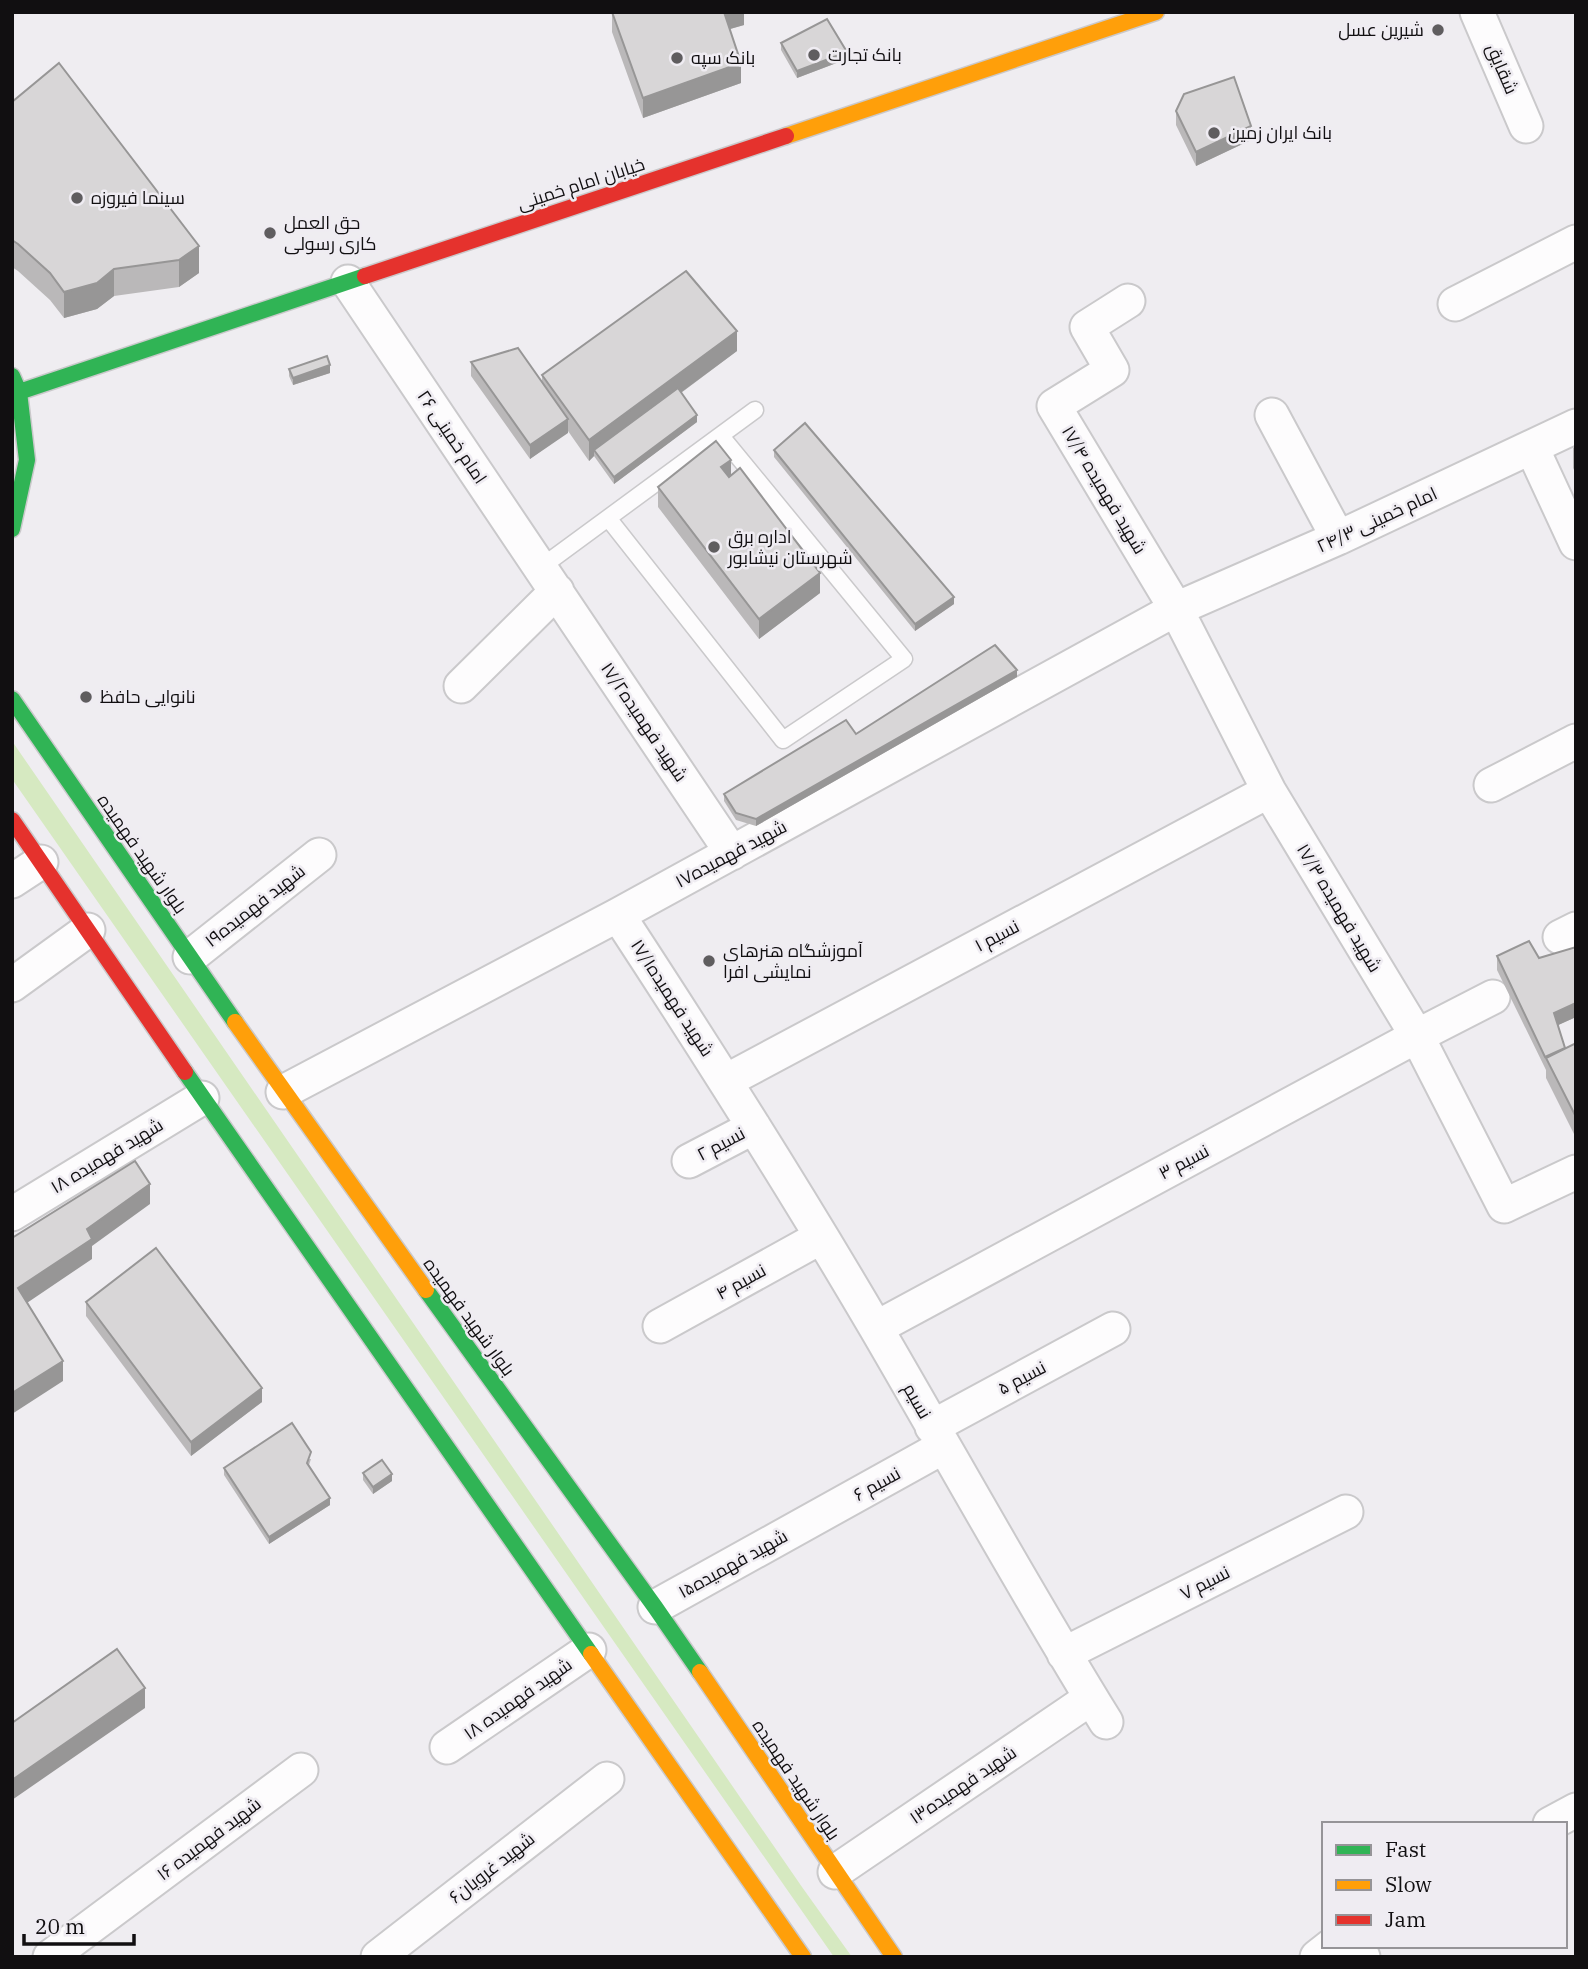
<svg xmlns="http://www.w3.org/2000/svg" width="1588" height="1969" viewBox="0 0 1588 1969" font-family="'IBM Plex Serif',Cairo,serif">
<rect width="100%" height="100%" fill="#efedf1"/>
<path fill="#d6e9c1" d="M12,741L802,1887L852,1957H834L12,779Z"/>
<g fill="none" stroke-linecap="round" stroke-linejoin="round">
<g stroke="#cac9cb" stroke-width="19">
<path id="lane" d="M608,518L783,740L904,659L721,436
M540,568L755,410"/>
</g>
<g stroke="#cac9cb" stroke-width="37">
<path id="street" d="M1477,12L1526,126
M348,282L732,853
M1128,301L1087,327L1112,370L1054,406L1176,609L1269,791L1417,1036L1504,1206L1576,1172
M1455,304L1576,242
M1272,415L1338,538
M1532,448L1576,543
M461,686L557,591
M1491,785L1576,741
M12,881L41,862
M618,915C707,1051 794,1188 876,1328C953,1460 1026,1593 1106,1722
M1560,937L1576,929
M190,957L319,855
M12,985L88,930
M726,1081L1269,791
M283,1092L618,915L1176,609L1338,538L1576,426
M689,1161L754,1127
M12,1214L202,1098
M660,1326L821,1237
M876,1328L1417,1036L1493,997
M932,1427L1113,1329
M655,1607L943,1447
M1064,1654L1346,1512
M447,1747L589,1650
M1550,1824L1576,1810
M835,1872L1091,1698
M1355,1946L1363,1957
M50,1957L301,1770
M378,1957L607,1779
M1317,1957L1331,1946"/>
</g>
<g stroke="#cac9cb" stroke-width="19">
<path id="fast" d="M12,376L19,392L27,460L12,529
M19,392L365,276
M12,699L235,1022
M185,1072L591,1654
M426,1290L655,1607L700,1672"/>
</g>
<g stroke="#cac9cb" stroke-width="19">
<path id="slow" d="M786,136L1156,12
M235,1022L426,1290
M591,1654L803,1957
M700,1672L894,1957"/>
</g>
<g stroke="#cac9cb" stroke-width="19">
<path id="jam" d="M365,276L786,136
M12,820L185,1072"/>
</g>
<use href="#lane" stroke="#fdfcfd" stroke-width="16"/>
<use href="#street" stroke="#fdfcfd" stroke-width="33"/>
<use href="#fast" stroke="#30b455" stroke-width="16"/>
<use href="#slow" stroke="#ff9f0a" stroke-width="16"/>
<use href="#jam" stroke="#e5322d" stroke-width="16"/>
</g>
<path fill="#bab8b9" d="M612,12H744V25L730,29L741,83L643,118L612,32Z
M781,43L847,59L797,78L781,50Z
M12,102L199,273L179,287L114,296L97,309L64,318L50,300L18,271L12,267Z
M1176,111L1251,140L1196,166L1176,125Z
M737,351L681,393L697,422L614,484L594,456L589,461L568,431L530,459L471,376V362L542,381V375Z
M289,369L330,373L293,385L289,376Z
M1576,446V474L1573,468V448Z
M774,450L954,604L915,631L774,457Z
M731,476L820,593L759,639L658,507V487Z
M1017,677L756,826L736,820L724,801V794Z
M1576,947V1017L1558,1025L1565,1048L1576,1043V1138L1546,1078V1070L1497,970V956L1539,958Z
M86,1302L262,1402L191,1456L86,1316Z
M311,1459L309,1465L330,1505L269,1544L224,1475V1468Z
M363,1473L392,1481L373,1494L363,1480Z"/>
<path fill="#979696" d="M723,12H744V25L723,31Z
M847,52V59L797,78V71Z
M741,63V83L643,118V98Z
M1251,126V140L1196,166V152Z
M199,246V273L179,287V260Z
M114,269V296L97,309L64,318V292Z
M737,331V351L598,454L594,450V456L589,461V440Z
M330,365V373L293,385V378Z
M697,415V422L614,484V477Z
M568,419V433L530,459V445Z
M731,460V480L721,467Z
M820,573V593L759,639V619Z
M954,597V604L915,631V624Z
M1017,670V677L756,826V819Z
M1576,1003V1017L1554,1027V1013Z
M150,1184V1204L92,1246V1259L18,1309V1288L87,1229Z
M63,1361V1381L12,1414V1393Z
M262,1388V1402L191,1456V1442Z
M392,1474V1481L373,1494V1487Z
M330,1498V1505L269,1544V1537Z
M145,1688V1708L12,1800V1780Z"/>
<path fill="#d8d6d7" stroke="#979696" stroke-width="2" d="M612,12H724L741,63L643,98Z
M827,19L847,52L797,71L781,43Z
M59,63L199,246L179,260L114,269L97,283L64,292L50,273L18,244L12,240V102Z
M1234,77L1251,126L1196,152L1176,111L1184,94Z
M686,271L737,331L589,440L542,375Z
M518,348L568,419L530,445L471,362Z
M327,356L330,365L293,378L289,369Z
M678,388L697,415L614,477L594,450Z
M805,423L954,597L915,624L774,450Z
M716,441L731,460L721,467L729,477L740,468L820,573L759,619L658,487Z
M995,645L1017,670L756,819L736,813L724,794L846,720L856,734Z
M1529,941L1539,958L1576,947V1003L1554,1013L1565,1048L1545,1057L1497,956Z
M1576,1043V1117L1546,1058Z
M135,1161L150,1184L87,1229L92,1239L18,1288L63,1361L12,1393V1238Z
M156,1248L262,1388L191,1442L86,1302Z
M292,1423L311,1452L307,1463L330,1498L269,1537L224,1468Z
M382,1460L392,1474L373,1487L363,1473Z
M117,1649L145,1688L12,1780V1723Z"/>
<g fill="#5f5d5f" stroke="#efecf2" stroke-width="2.5">
<circle cx="1438" cy="30" r="7"/>
<circle cx="814" cy="55" r="7"/>
<circle cx="677" cy="58" r="7"/>
<circle cx="1214" cy="133" r="7"/>
<circle cx="77" cy="198" r="7"/>
<circle cx="270" cy="233" r="7"/>
<circle cx="714" cy="547" r="7"/>
<circle cx="86" cy="697" r="7"/>
<circle cx="709" cy="961" r="7"/>
</g>
<g text-anchor="middle" stroke-width="5" stroke-linejoin="round" paint-order="stroke">
<g font-size="18" fill="#110f11" stroke="#efecf2" text-anchor="start">
<text x="1424" y="36" text-anchor="end">شیرین عسل</text>
<text x="828" y="61">بانک تجارت</text>
<text x="691" y="64">بانک سپه</text>
<text x="1228" y="139">بانک ایران زمین</text>
<text x="91" y="204">سینما فیروزه</text>
<text x="284" y="229">حق العمل<tspan x="284" dy="21">کاری رسولی</tspan></text>
<text x="728" y="543">اداره برق<tspan x="728" dy="21">شهرستان نیشابور</tspan></text>
<text x="100" y="703">نانوایی حافظ</text>
<text x="723" y="957">آموزشگاه هنرهای<tspan x="723" dy="21">نمایشی افرا</tspan></text>
</g>
<g font-size="18" fill="#110f11" stroke="#efecf2">
<text transform="translate(1502 69) rotate(67)" y="6">شقایق</text>
<text transform="translate(581 184) rotate(-18)" y="6">خیابان امام خمینی</text>
<text transform="translate(452 437) rotate(56)" y="6">امام خمینی ۲۶</text>
<text transform="translate(1104 490) rotate(59)" y="6">شهید فهمیده ۱۷/۴</text>
<text transform="translate(1377 520) rotate(-25)" y="6">امام خمینی ۲۴/۳</text>
<text transform="translate(644 722) rotate(56)" y="6">شهید فهمیده۱۷/۲</text>
<text transform="translate(142 854) rotate(55)" y="6">بلوار شهید فهمیده</text>
<text transform="translate(731 854) rotate(-28)" y="6">شهید فهمیده۱۷</text>
<text transform="translate(255 906) rotate(-38)" y="6">شهید فهمیده۱۹</text>
<text transform="translate(1339 908) rotate(59)" y="6">شهید فهمیده ۱۷/۳</text>
<text transform="translate(997 936) rotate(-28)" y="6">نسیم ۱</text>
<text transform="translate(672 998) rotate(57)" y="6">شهید فهمیده۱۷/۱</text>
<text transform="translate(721 1144) rotate(-28)" y="6">نسیم ۲</text>
<text transform="translate(107 1156) rotate(-31)" y="6">شهید فهمیده ۱۸</text>
<text transform="translate(1184 1162) rotate(-28)" y="6">نسیم ۳</text>
<text transform="translate(741 1282) rotate(-29)" y="6">نسیم ۴</text>
<text transform="translate(469 1317) rotate(54)" y="6">بلوار شهید فهمیده</text>
<text transform="translate(1022 1378) rotate(-28)" y="6">نسیم ۵</text>
<text transform="translate(917 1401) rotate(60)" y="6">نسیم</text>
<text transform="translate(877 1484) rotate(-29)" y="6">نسیم ۶</text>
<text transform="translate(733 1564) rotate(-29)" y="6">شهید فهمیده۱۵</text>
<text transform="translate(1205 1583) rotate(-27)" y="6">نسیم ۷</text>
<text transform="translate(518 1699) rotate(-35)" y="6">شهید فهمیده ۱۸</text>
<text transform="translate(796 1780) rotate(56)" y="6">بلوار شهید فهمیده</text>
<text transform="translate(963 1785) rotate(-34)" y="6">شهید فهمیده۱۳</text>
<text transform="translate(209 1839) rotate(-37)" y="6">شهید فهمیده ۱۶</text>
<text transform="translate(492 1868) rotate(-38)" y="6">شهید غرویان۶</text>
</g>
</g>
<rect width="1588" height="1969" fill="none" stroke="#110f11" stroke-width="28"/>
<rect x="1322" y="1822" width="245" height="126" fill="#efecf2" stroke="#969498" stroke-width="2"/>
<rect x="1336" y="1845" width="35" height="10" fill="#30b455" stroke="#969498" stroke-width="2"/>
<text x="1385" y="1857" font-size="21" fill="#110f11">Fast</text>
<rect x="1336" y="1880" width="35" height="10" fill="#ff9f0a" stroke="#969498" stroke-width="2"/>
<text x="1385" y="1892" font-size="21" fill="#110f11">Slow</text>
<rect x="1336" y="1915" width="35" height="10" fill="#e5322d" stroke="#969498" stroke-width="2"/>
<text x="1385" y="1927" font-size="21" fill="#110f11">Jam</text>
<path d="M24 1934v10h110v-10" fill="none" stroke="#110f11" stroke-width="3.5"/>
<text x="35" y="1934" font-size="21" fill="#110f11" stroke="#efecf2" stroke-width="5" paint-order="stroke">20 m</text>
</svg>
